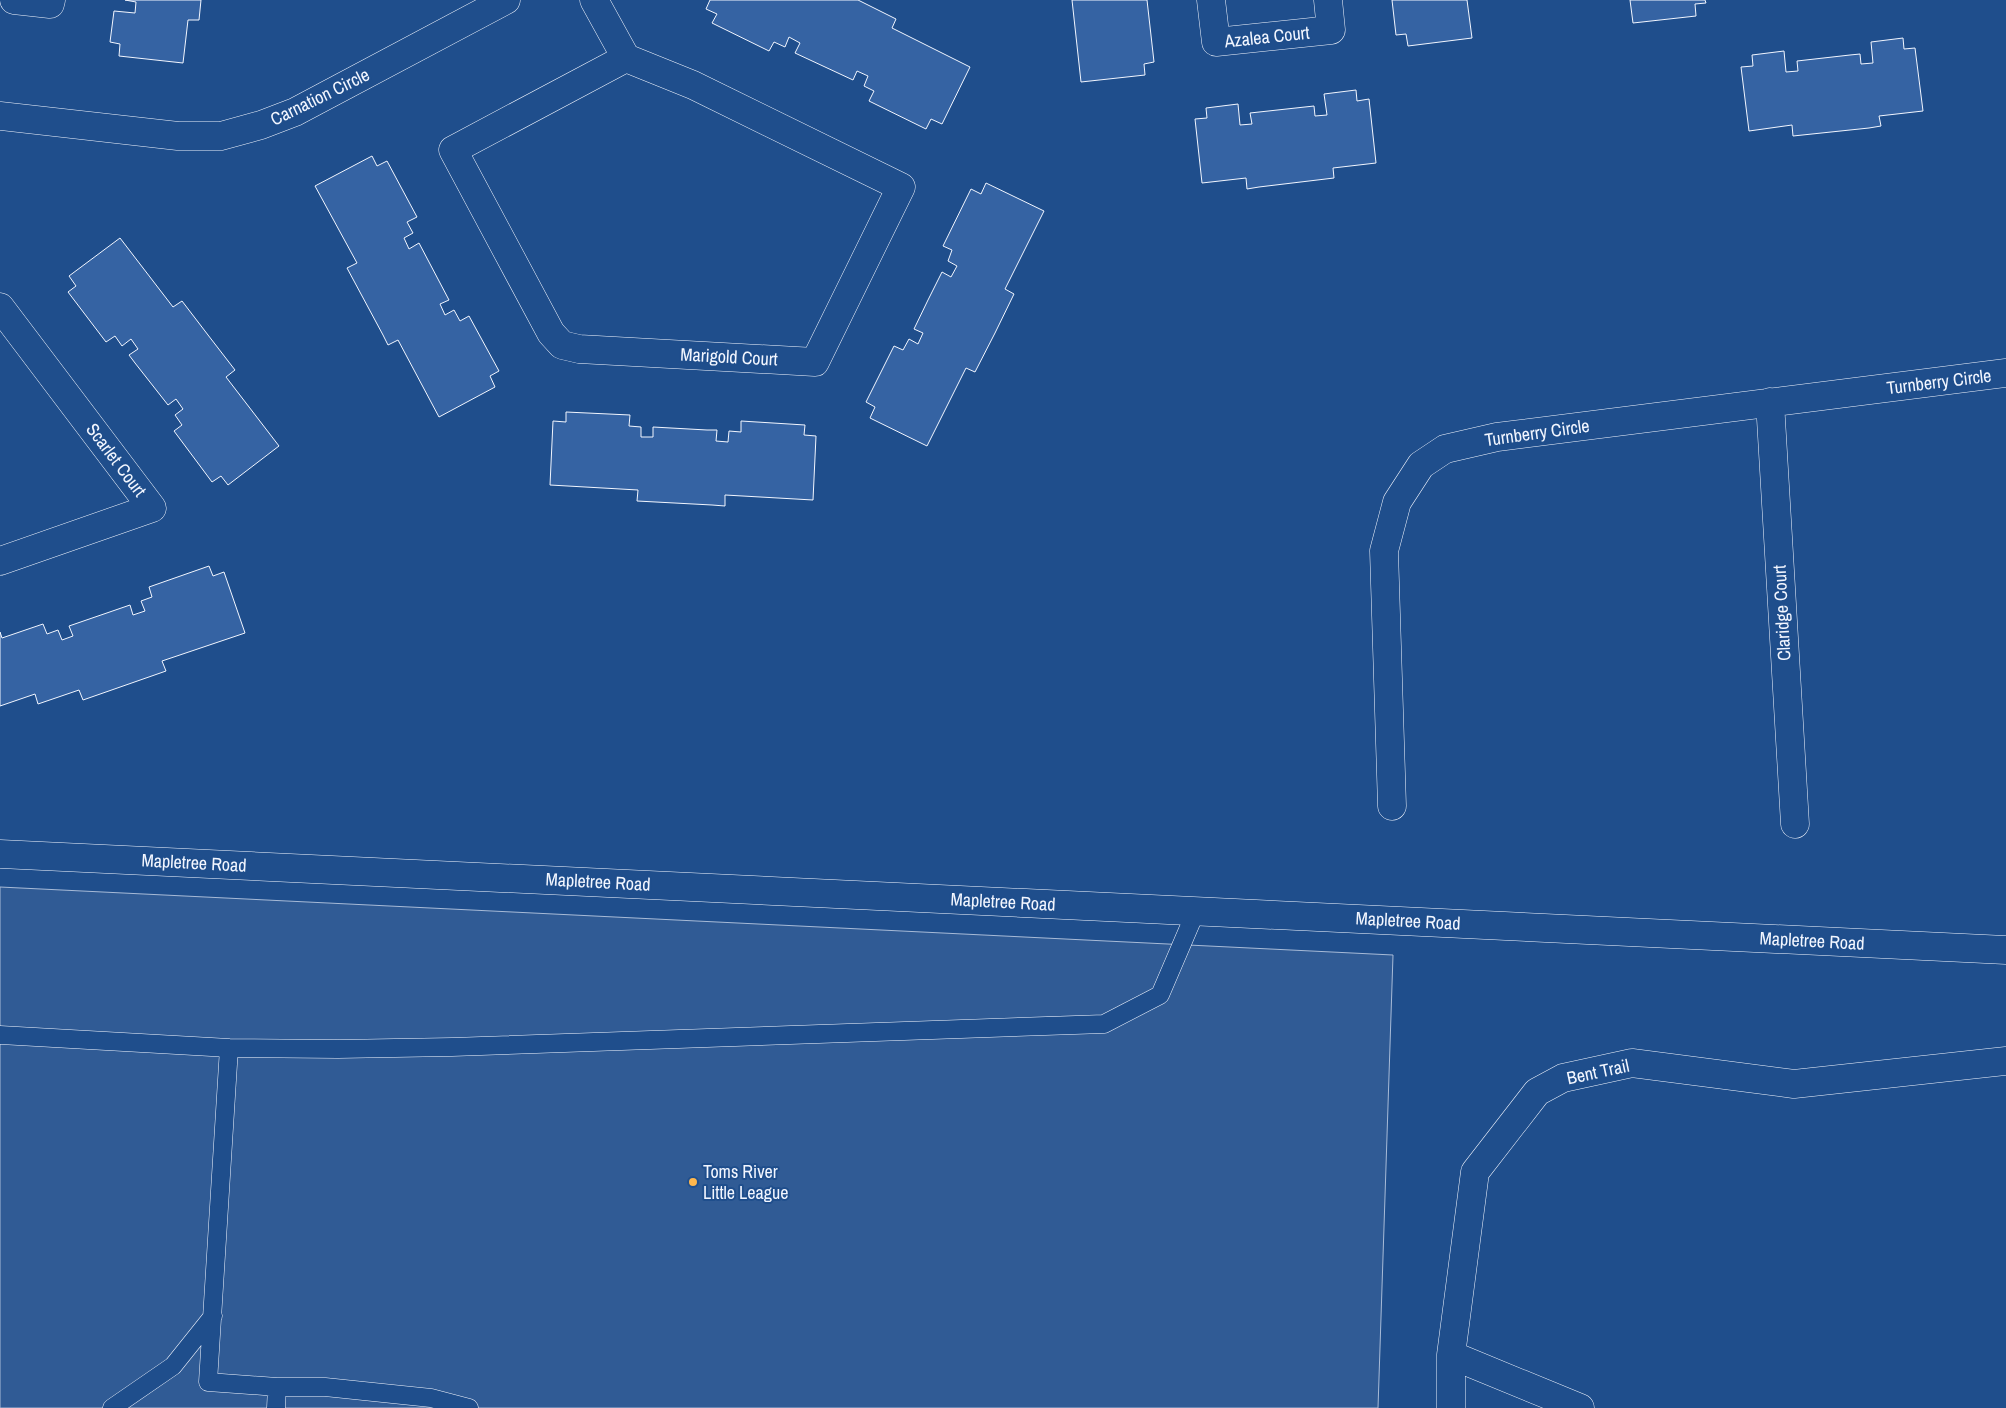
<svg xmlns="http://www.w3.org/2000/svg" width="2006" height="1408" viewBox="0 0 2006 1408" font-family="'Archivo Narrow',sans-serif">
<rect width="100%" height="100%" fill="#1f4e8c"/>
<path fill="#305b95" stroke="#a8bbd7" d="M0,887L1393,955L1378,1408H0Z"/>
<path fill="#3563a3" stroke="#f2f6ff" d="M125,0H201L199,20H188L183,63L119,56L120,44L110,42L114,11L135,13L136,2Z
M710,0H858L896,19L892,28L970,67L942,124L931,119L926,129L869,101L874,91L864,86L868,76L857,71L853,80L795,53L800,43L789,37L785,47L774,42L769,51L712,23L717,14L706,9Z
M1072,0H1147L1154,62L1144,64L1145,75L1081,82Z
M1392,0H1467L1472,38L1408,46L1406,34L1396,35Z
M1630,0H1705L1706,3L1695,4L1696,16L1633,23Z
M1903,38L1904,49L1915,48L1923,111L1879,116L1881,126L1869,128L1793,136L1792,125L1749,131L1741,67L1753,66L1752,55L1784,51L1786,72L1798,71L1797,61L1850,55L1860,54L1861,64L1873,63L1871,42Z
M1356,90L1357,101L1369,99L1376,163L1333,168L1334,178L1259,187L1247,189L1246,178L1202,183L1195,119L1207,118L1206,108L1238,104L1240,125L1252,124L1250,113L1314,106L1315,116L1327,115L1324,94Z
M372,156L377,166L387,161L417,217L407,222L413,233L404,238L409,249L419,243L449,300L440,304L445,315L454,310L460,321L469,316L499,371L490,376L495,387L439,417L398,340L388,345L383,335L347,268L357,263L315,186Z
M986,183L1044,211L1005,289L1014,294L995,333L975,372L966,368L927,446L870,418L875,407L866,402L894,346L903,350L909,339L918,344L923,333L914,329L928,300L942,272L951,277L957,266L948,261L952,250L943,246L971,189L981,194Z
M120,238L173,307L182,301L208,335L235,370L226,377L279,446L228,485L221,476L212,482L174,431L182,425L175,415L183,409L176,399L168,405L135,363L129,355L138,349L131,339L122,346L115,336L106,342L68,292L76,286L69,276Z
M566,412L630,415L629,426L641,427V437H653V427L707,430H717L716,441L728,442L729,431L741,432V421L805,425L804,435L816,436L813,500L725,495V506L712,505L637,501L638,490L550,485L553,421L566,422Z
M209,566L213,576L224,572L245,633L162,661L166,671L83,700L79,690L38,704L35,694L0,706V632L2,638L43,624L47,634L58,630L62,640L73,636L69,626L130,605L133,615L145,611L141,601L152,597L149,587Z"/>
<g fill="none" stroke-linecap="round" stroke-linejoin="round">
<g stroke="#f2f6ff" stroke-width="19">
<path id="service" d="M0,1035L229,1048L338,1049L452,1047L1104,1024L1160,995L1196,911
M229,1048L208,1382L277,1387H325L431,1398L469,1408
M112,1408L173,1366L213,1316
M276,1408L277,1387"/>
</g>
<g stroke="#f2f6ff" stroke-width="29">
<path id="minor" d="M14,0L50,4L51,0
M594,0L626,58L693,85L901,187L815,362L579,349L562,345L551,333L453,150L626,58
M1211,0L1216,42L1331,30L1328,0
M0,116L178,136H221L261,125L295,112L506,0
M0,307L152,508L0,561
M1770,402L1795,824
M1392,806L1384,551L1397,502L1421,465L1445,449L1497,437L2006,373
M1451,1355L1580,1408
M1451,1408V1355L1475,1172L1537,1092L1563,1078L1632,1063L1794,1084L2006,1061"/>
</g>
<g stroke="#f2f6ff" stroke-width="29">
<path id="tertiary" d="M0,854L2006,950"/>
</g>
<use href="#service" stroke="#1f4e8c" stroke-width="18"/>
<use href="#minor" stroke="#1f4e8c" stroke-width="28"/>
<use href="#tertiary" stroke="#1f4e8c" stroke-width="28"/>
</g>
<circle fill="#ffb74d" stroke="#1f4e8c" stroke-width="2" cx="693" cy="1182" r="5"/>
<g text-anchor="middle" stroke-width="4" stroke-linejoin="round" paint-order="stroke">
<g font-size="18" fill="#f2f6ff" stroke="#1f4e8c">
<text transform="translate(1267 37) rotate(-6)" y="6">Azalea Court</text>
<text transform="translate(320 97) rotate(-26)" y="6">Carnation Circle</text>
<text transform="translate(729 357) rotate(3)" y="6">Marigold Court</text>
<text transform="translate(1939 382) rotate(-7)" y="6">Turnberry Circle</text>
<text transform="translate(1537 433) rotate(-8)" y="6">Turnberry Circle</text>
<text transform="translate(116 460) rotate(53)" y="6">Scarlet Court</text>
<text transform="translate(1782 613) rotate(-93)" y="6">Claridge Court</text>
<text transform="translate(194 863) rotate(3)" y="6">Mapletree Road</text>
<text transform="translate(598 882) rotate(3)" y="6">Mapletree Road</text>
<text transform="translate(1003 902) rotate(3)" y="6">Mapletree Road</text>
<text transform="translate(1408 921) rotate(3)" y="6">Mapletree Road</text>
<text transform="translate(1812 941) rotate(3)" y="6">Mapletree Road</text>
<text transform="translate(1598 1072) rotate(-12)" y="6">Bent Trail</text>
</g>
<g font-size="18" fill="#f2f6ff" stroke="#1f4e8c" text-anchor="start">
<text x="703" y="1178">Toms River<tspan x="703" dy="21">Little League</tspan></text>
</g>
</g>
</svg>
